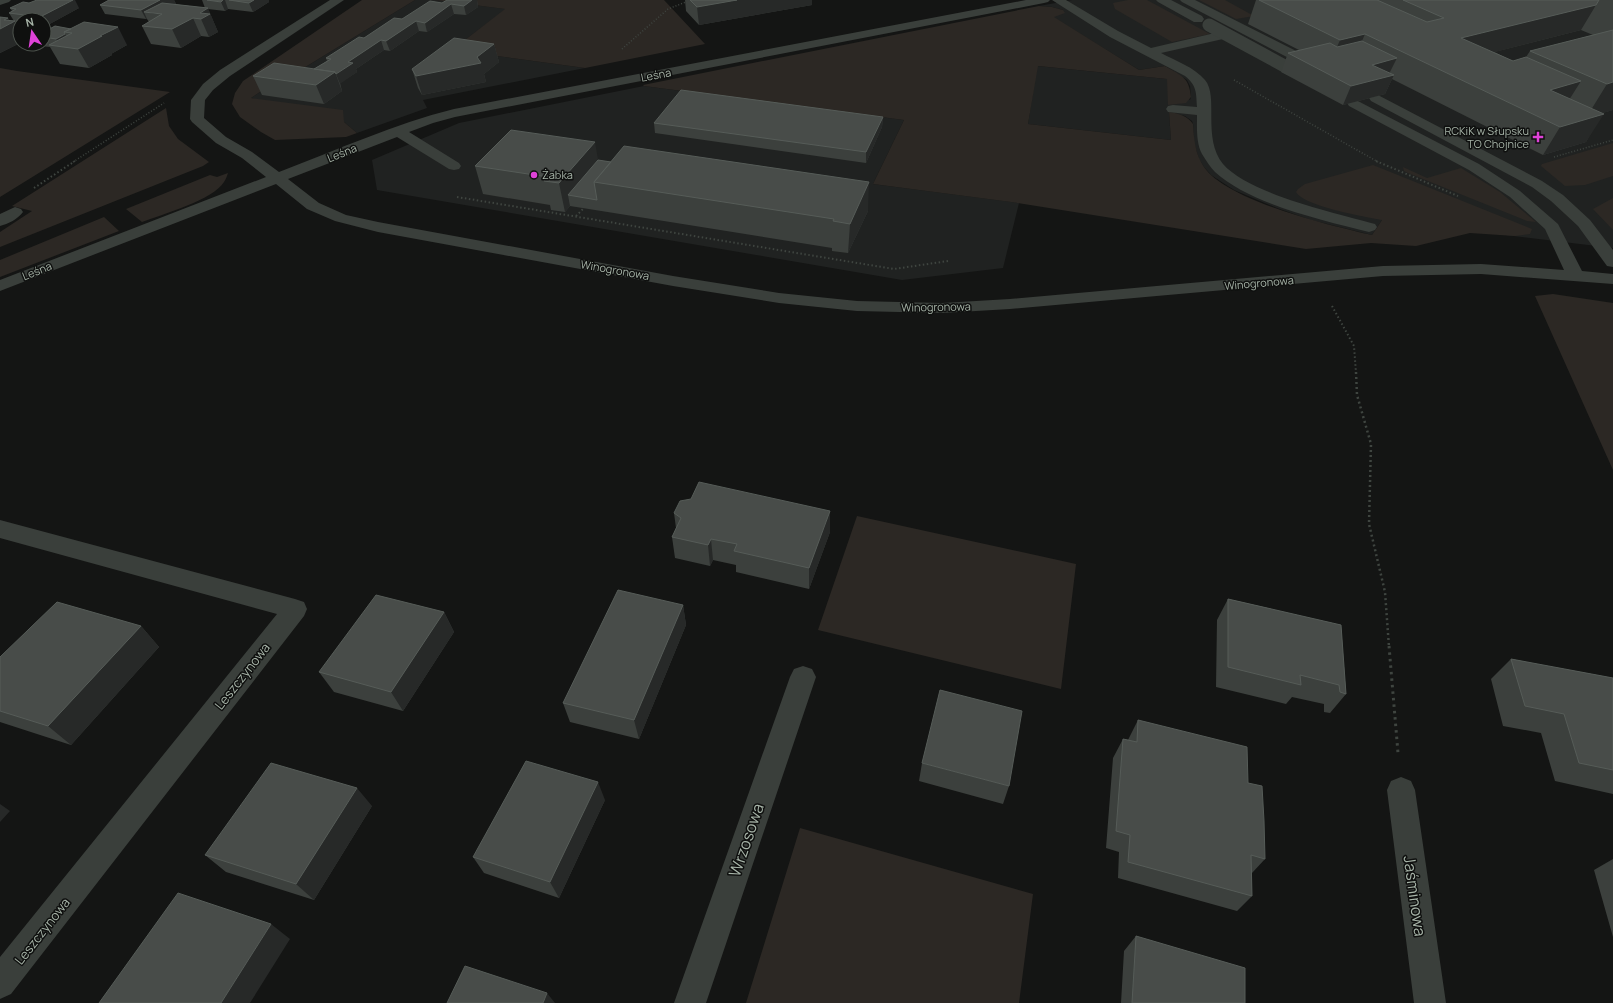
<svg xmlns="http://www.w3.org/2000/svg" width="1613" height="1003" viewBox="0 0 1613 1003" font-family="Manrope,sans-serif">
<rect width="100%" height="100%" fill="#141514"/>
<path fill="#202221" d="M415,0H435L506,9L452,50L585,68L423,100L427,108L357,133L344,122L251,98L284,76L289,77Z
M1072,0H1613V248L1382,220L1372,235L1311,220L1277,208L1234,190L1211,175L1204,167L1199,159L1194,143L1193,124L1192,121L1185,116L1169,112L1171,140L1028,124L1037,66L1167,79L1190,100L1191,97L1190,86L1187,80L1165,66L1139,70L1053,17L1063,10L1052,7L1039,6Z
M644,86L904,120L873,184L1019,203L1003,268L902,280L377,190L372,160L459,123Z"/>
<path fill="#2c2824" d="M362,0H415L289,77L284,76L251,98L343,110L344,122L357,133L346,137L275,140L261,132L240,117L232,104L235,93L243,81Z
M435,0H664L705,44L585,68L452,50L505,9Z
M1128,0H1147L1210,34L1172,42L1115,9L1113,3Z
M1199,0H1225L1254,16L1236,19Z
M1039,6L1052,7L1063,10L1065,13L1054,17L1139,70L1165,66C1181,76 1189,76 1191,97L1186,103L1168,105L1167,79L1038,66L1028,124L1171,140L1169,112C1178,113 1188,116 1193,124C1194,139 1195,154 1204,167C1227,201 1332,226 1372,235L1382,220C1366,217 1303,206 1296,192L1298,189L1305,184L1373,165L1532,229L1530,234L1515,236L1470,233L1416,246L1371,243L1306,249L1011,202L873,184L904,120L644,86L643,85Z
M0,68L17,71L170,92L0,197Z
M166,108L169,126L178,139L209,162L203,166L0,247V232L32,211L12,206Z
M1613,143V176L1585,185L1565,186L1541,166L1542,164Z
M1403,167L1427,178L1461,168L1500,192L1536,222L1527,221L1408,173L1404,171Z
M228,173C227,176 226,179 224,182C213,200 163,214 142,222L126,209L210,175L217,177Z
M1613,198V230L1593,209Z
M104,217L119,231L0,277V260Z
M1553,294L1613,303V470L1535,296Z
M857,516L1076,564L1061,689L818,630Z
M800,828L1033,894L1019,1003H746Z"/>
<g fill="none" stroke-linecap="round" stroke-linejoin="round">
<path stroke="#3f4540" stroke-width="1.5" stroke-dasharray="1 2" stroke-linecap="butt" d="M622,49L668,9L691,0
M1234,80L1378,162
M1554,157L1613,140
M73,162L164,103"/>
<path stroke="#3f4540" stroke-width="2" stroke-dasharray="1.5 2.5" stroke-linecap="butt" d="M1376,161L1458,196
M34,188L75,161
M457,197L894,269L948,261
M576,216L583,209
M1332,306L1354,346L1356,373"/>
<path stroke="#3f4540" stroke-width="2.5" stroke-dasharray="2 3" stroke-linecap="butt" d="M1356,372L1357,395L1371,444L1369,524L1385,592L1389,647"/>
<path stroke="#3f4540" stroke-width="3" stroke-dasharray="2.5 4" stroke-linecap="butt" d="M1389,646L1398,753"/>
<path fill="#3a3f3b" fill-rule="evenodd" d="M0,0H11L9,2L0,5Z
M330,0H344L230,76L213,90L205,100L204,118L226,137L252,152L279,172C337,150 394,124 454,109L1026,0H1050L1048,2L1044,3L455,117L433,123L409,132L459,163L461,166L459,169L454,170L449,169L397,137L288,179L319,203L346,215L378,222L673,276L779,293L857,301L942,303L1010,299L1383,266L1481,264L1564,270L1545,229L1510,197L1469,170L1349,106L1347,103L1349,100L1354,99L1479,164L1520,191L1558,224L1582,271L1613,274V284L1481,274L1383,276L1010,309L942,313L857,311L779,303L673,286L378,232L335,221L307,209L276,184L0,291V280L266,177L242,158L216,143L192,122L190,119L191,100L203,84L220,70Z
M1052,0H1066L1118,31L1151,48L1219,32L1223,33L1225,36L1223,39L1161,53C1176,61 1194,67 1205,80C1219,96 1202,138 1223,164C1249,194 1336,213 1375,224L1377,227L1375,230L1369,232C1322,220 1250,204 1215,172C1210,167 1206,160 1202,154C1196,143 1197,128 1197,115L1168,112L1166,109L1168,106L1173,105L1197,107C1196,92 1197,86 1185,76L1110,37Z
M1156,0H1171L1202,16L1204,19L1202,22H1194L1158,2Z
M1180,0H1195L1316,61L1317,64L1316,67H1306L1182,2Z
M1376,94L1542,181L1563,195L1590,220L1613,250V267L1607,266L1578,226L1551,201L1532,187L1371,101L1369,98L1371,95Z
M15,207L21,209L23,212C18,219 8,224 0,226V214Z
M0,520L295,599L304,602L307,609L304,616L11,994L0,999V957L277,614L0,538Z
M803,666L812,669L816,677L706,1003H674L790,677L794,669Z
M1401,777L1411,781L1415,790L1446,1003H1414L1387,790L1391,781Z"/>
<path stroke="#3a3f3b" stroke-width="13" d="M1209,25L1290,69"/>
</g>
<path fill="#3c403d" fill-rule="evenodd" d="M109,0H174L176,4H174L205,8L202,0H269V2L253,12L228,9L225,11L208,9L218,32L209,37L201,36L181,48L151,44L142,26L149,22L147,19H146L105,14L100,5Z
M447,0H477L478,7L466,15L454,14L427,32L419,31L390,51L384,50L356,69L357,72L340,83L342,91L324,104L262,95L253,76L314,69L327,61L326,58L364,38L402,19L442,3Z
M685,0H812V5L699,25L686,11Z
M1256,0H1613V110L1602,113L1586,142L1543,155L1392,79L1385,94L1343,105L1281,72L1288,53L1299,50L1248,24ZM1581,30L1593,35L1530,51L1526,57L1513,61L1494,52Z
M10,8H79L46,26H44V20H20V23L16,22L20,29V43L0,53V17L8,18L9,21H14L9,13L12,11Z
M55,26L127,45L111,54L112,55L89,68L60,64L50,47L41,46L40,44H44V32Z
M494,44L499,62L484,74L486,82L422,95L418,88L412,69Z
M883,117L882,127L866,163L655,133L654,123Z
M598,160L868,211L848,253L832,251V248L570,206L565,212L551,210L550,205L483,194L475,166Z
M674,513L830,532L809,589L736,572V565L713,560L710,566L675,558L672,537L676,528Z
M1228,599L1341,625L1346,694L1330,713L1324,712V704L1292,697L1286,704L1216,687L1217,620Z
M683,605L686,625L639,739L570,722L563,703Z
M444,612L454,632L403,711L334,692L319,672Z
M141,626L159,647L71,745L0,722V657Z
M1511,659L1613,678V794L1555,781L1541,733L1503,726L1491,679Z
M1138,720L1248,783L1265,859L1252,873V896L1237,911L1118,878L1119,852L1106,848L1113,758L1123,739L1128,740Z
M922,763L1009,786L1003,804L919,781Z
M605,800L559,898L484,873L473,857Z
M372,806L314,900L226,872L205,855Z
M1613,859V937L1594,870Z
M1136,936L1245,1003H1121L1124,951Z"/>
<path fill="#272928" d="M73,0H75L79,8L46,26L44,23V20H42L40,17Z
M160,0H174L176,4L156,14L144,12L147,19H146L141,10Z
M223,0H225L228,9L225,11L221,2Z
M254,0H269V2L253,12L249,3Z
M472,0H477L478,7L466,15L464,6Z
M737,0H812V5L699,25L697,7Z
M451,4L454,14L427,32L425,23Z
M1596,5L1581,30L1448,64L1461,38Z
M208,8L218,32L209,37L201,19L200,13Z
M8,18L11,24L15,21L20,29V43L0,53V29L4,20Z
M193,18L201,36L181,48L172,29Z
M416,21L419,31L390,51L386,41Z
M118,27L127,45L111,54L112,55L89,68L78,49Z
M65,34L70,44L60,46L56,39Z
M1365,34L1354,60L1329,66L1340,40Z
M381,40L384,50L356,69L357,72L340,84L336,74L348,62Z
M494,44L499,62L484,74L486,82L422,95L416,76L477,57Z
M1397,58L1388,76L1394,75L1385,94L1343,105L1351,86L1372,65Z
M335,72L342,91L324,104L316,85Z
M1581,81L1564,108L1550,90Z
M1613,82V110L1586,118L1607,84Z
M1604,114L1586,142L1543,155L1560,127Z
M883,117L882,127L866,163V152Z
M595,142L600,171L568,195L570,206L565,212L559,183Z
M869,182L868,211L848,253L850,224Z
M830,511V532L809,589V568Z
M711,539L713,560L710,566L708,545Z
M683,605L686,625L639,739L634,720Z
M444,612L454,632L403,711L391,692Z
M141,626L159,647L71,745L48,726Z
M598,782L605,800L559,898L550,882Z
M357,788L372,806L314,900L296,884Z
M0,804L10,811L0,822Z
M271,924L290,939L250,1003H221Z
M547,993L555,1003H543Z"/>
<path fill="#484c49" stroke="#565c58" d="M37,0H73L40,17L9,13L16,9L10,8L23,2L29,3Z
M109,0H160L141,10L100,5Z
M207,0H223L221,2Z
M229,0H254L249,3Z
M447,0H472L464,6L451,4L425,23L416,21L386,41L381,40L348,62L353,63L336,74L335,72L314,69L331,59L326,58L359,37L364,38L394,18L402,19L430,1L442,3Z
M690,0H737L697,7Z
M1259,0H1377L1427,22L1444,18L1403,0H1599L1596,5L1461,38L1513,61L1526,57L1581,81L1550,90L1604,114L1560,127L1365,34L1340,40Z
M162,3L208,8L200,13L210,14L201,19L193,18L172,29L142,26L162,14L144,12Z
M0,17L8,18L4,20L15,21L0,29Z
M84,22L118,27L100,36H102L78,49L49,45L72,33L64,32Z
M55,26L71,29L64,32L65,34L56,39L44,37V32Z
M1613,30V82L1607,84L1530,51Z
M454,38L494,44L477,57L481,63L416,76L412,69Z
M1362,41L1397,58L1372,65L1394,75L1351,86L1288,53L1330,43L1337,47Z
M274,63L335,72L316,85L253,76Z
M681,90L883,117L866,152L654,123Z
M511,130L595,142L559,183L544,181L548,177L475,166Z
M624,146L869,182L850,224L833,221L834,219L594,182Z
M598,160L611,162L594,182L597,200L568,195Z
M699,482L830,511L809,568L734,551L737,544L711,539L708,545L672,537L681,518L674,513L680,501L691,499Z
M618,590L683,605L634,720L563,703Z
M376,595L444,612L391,692L319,672Z
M1228,599L1341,625L1346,694L1340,692L1339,685L1300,675L1301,685L1228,667Z
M57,602L141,626L48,726L0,711V657Z
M1511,659L1613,678V770L1579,763L1564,714L1525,706Z
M940,690L1022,711L1009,786L922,763Z
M1138,720L1247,747L1248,783L1262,786L1264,821L1265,859L1251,855L1252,896L1128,862L1130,835L1116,831L1123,739L1137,742Z
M526,761L598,782L550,882L473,857Z
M271,763L357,788L296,884L205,855Z
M178,893L271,924L221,1003H99Z
M1136,936L1245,968V1003H1132Z
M465,966L547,993L543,1003H447Z"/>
<g fill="#df42d8" stroke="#0f100f" stroke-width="1.5">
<path d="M1536 131h4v4h4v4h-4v4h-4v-4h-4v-4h4z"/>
<circle cx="534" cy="175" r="4"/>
</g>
<g text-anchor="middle" stroke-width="3" stroke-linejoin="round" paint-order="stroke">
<g font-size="11" fill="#a7b4a8" stroke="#0f100f">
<text transform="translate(656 75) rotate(-11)" y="4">Leśna</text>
<text transform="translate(342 153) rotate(-22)" y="4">Leśna</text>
<text transform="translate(615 270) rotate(10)" y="4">Winogronowa</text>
<text transform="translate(37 271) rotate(-22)" y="4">Leśna</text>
<text transform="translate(1259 283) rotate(-5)" y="4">Winogronowa</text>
<text transform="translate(936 307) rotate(-1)" y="4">Winogronowa</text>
</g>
<g font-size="11" fill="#a7b4a8" stroke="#0f100f" text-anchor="end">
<text x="1529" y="135">RCKiK w Słupsku<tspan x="1529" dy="13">TO Chojnice</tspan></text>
<text x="542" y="179" text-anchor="start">Żabka</text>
</g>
<g font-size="13" fill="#a7b4a8" stroke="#0f100f">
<text transform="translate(242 676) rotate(-52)" y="5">Leszczynowa</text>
<text transform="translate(42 931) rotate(-52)" y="5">Leszczynowa</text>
</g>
<g font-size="16" fill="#a7b4a8" stroke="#0f100f">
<text transform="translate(746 840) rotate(-71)" y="6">Wrzosowa</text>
<text transform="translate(1415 896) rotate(82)" y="6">Jaśminowa</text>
</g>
</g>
<g transform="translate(32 32) rotate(347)"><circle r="19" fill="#0f100f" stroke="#4c524c"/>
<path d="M0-3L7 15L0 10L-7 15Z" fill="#df42d8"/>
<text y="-6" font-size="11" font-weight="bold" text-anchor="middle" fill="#a7b4a8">N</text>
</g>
</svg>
